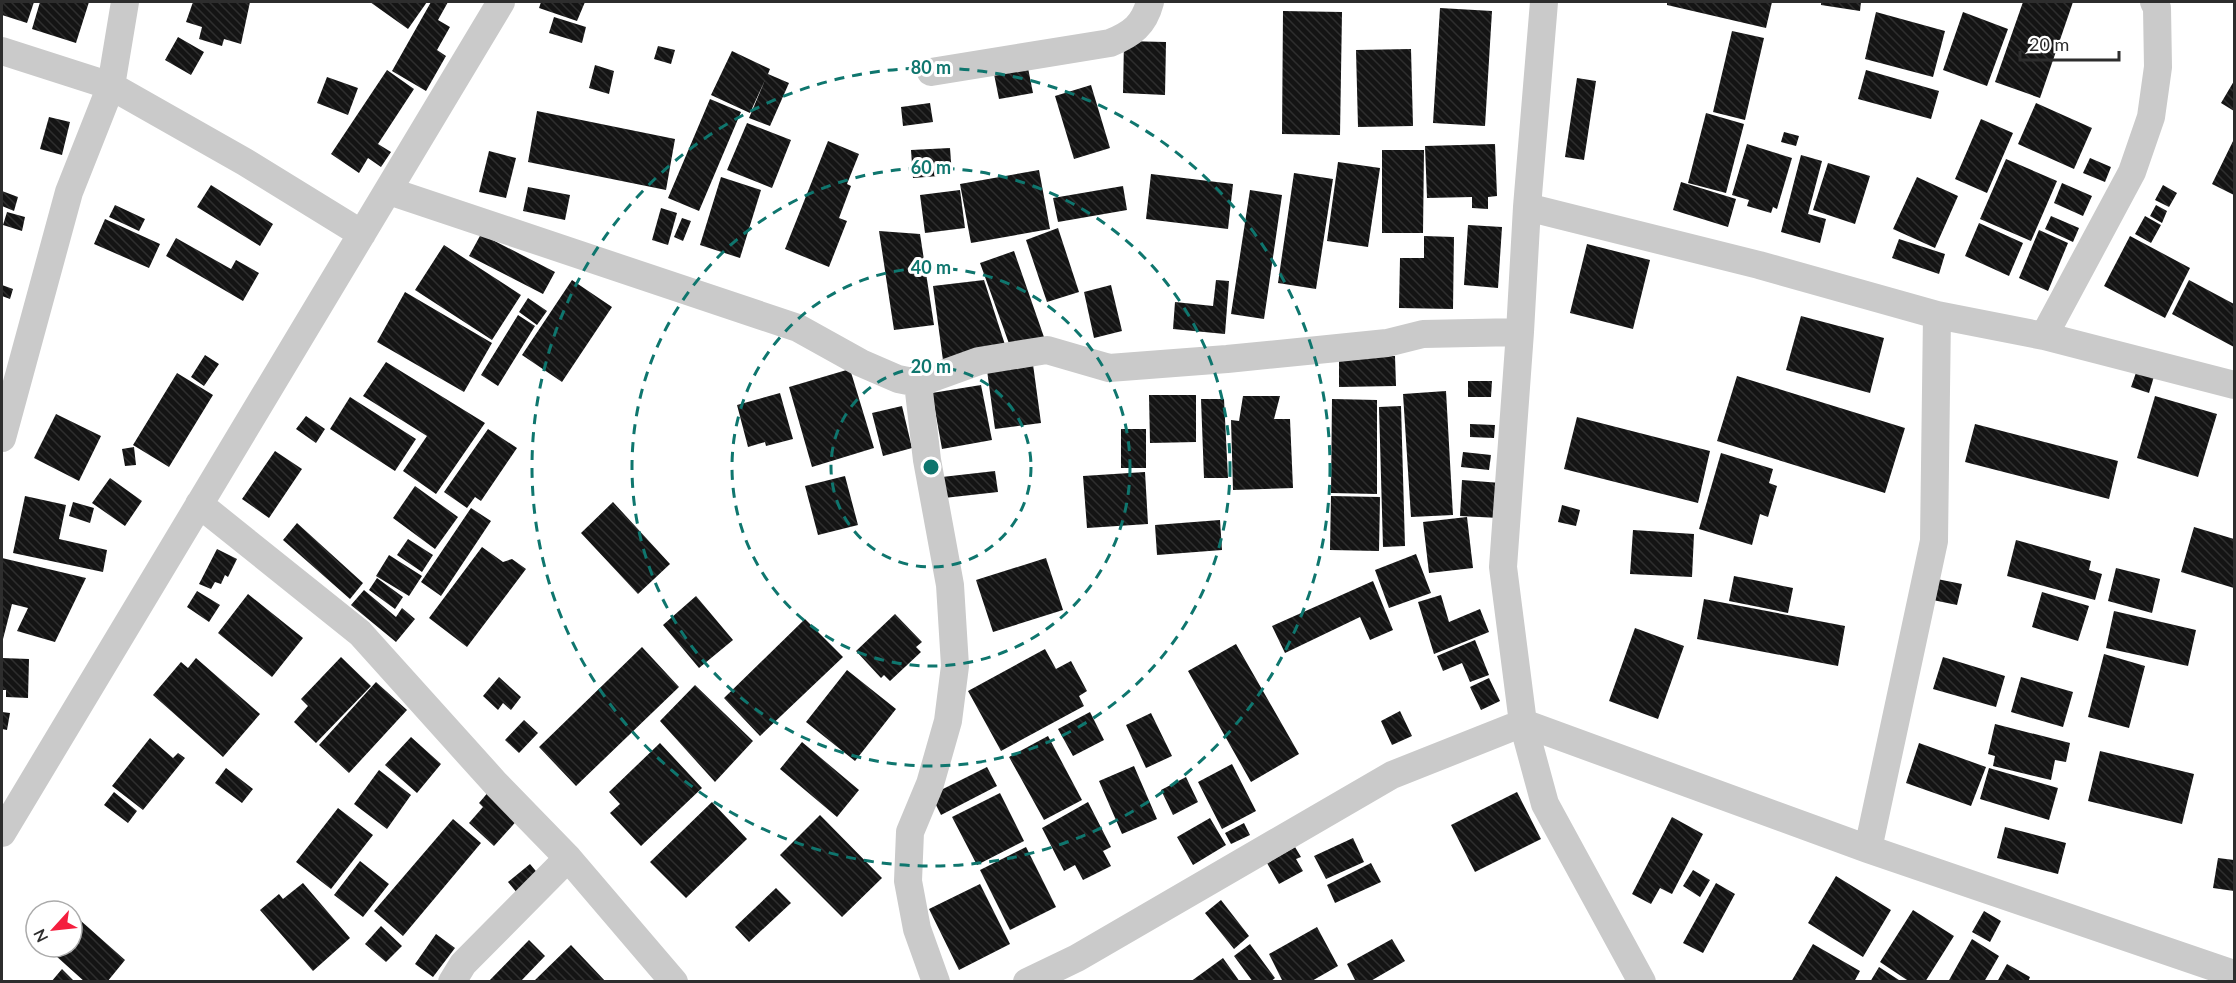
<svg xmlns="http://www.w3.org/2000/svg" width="2236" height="983" viewBox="0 0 2236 983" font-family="Lato,sans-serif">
<defs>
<pattern id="building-back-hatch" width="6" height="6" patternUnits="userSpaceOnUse" patternTransform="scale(1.5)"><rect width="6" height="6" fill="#141414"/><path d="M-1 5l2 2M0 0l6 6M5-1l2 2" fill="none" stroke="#2e2e2e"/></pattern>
</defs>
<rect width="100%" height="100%" fill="#fff"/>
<path fill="url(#building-back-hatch)" d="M2,2H34L27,23L2,15Z
M40,2H89L76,43L32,29Z
M193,2H250L241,44L224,39L222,46L199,39L202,27L186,22Z
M370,2H427L408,29Z
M431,2H448L438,20L450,27L437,50L446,56L426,91L392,71Z
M541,2H585L577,21L539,8Z
M1667,2H1772L1766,28L1667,5Z
M1821,2H1861L1860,11L1821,5Z
M2023,2H2073L2040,98L1995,82Z
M1440,8L1492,11L1485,126L1433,123Z
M1283,11L1342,12L1340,135L1282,134Z
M1876,12L1945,31L1933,77L1865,59Z
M1963,12L2008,29L1987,86L1943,70Z
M554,17L586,27L582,43L549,33Z
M1732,31L1764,38L1745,120L1713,112Z
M178,37L204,52L191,75L165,60Z
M1124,41L1166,42L1165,95L1123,93Z
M658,46L675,50L671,64L654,59Z
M1411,49L1413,126L1358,127L1356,50Z
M732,51L770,69L768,74L789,83L770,126L749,118L765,80L750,113L711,95Z
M1027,63L1033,93L999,99L993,69Z
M595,65L614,71L609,94L589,88Z
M387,70L414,89L378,144L391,152L381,167L368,158L359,173L331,154Z
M1866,70L1939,91L1931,119L1858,99Z
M327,77L358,88L348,115L317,103Z
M1577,78L1596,81L1584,160L1565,157Z
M2234,81V111L2221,103Z
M1091,85L1110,148L1074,159L1055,96Z
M710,99L741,112L699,211L668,198Z
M930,103L933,122L903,126L901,107Z
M2036,103L2092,128L2074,169L2018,144Z
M537,111L675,139L666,190L528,162Z
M1706,113L1744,124L1726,193L1688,183Z
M49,117L70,122L62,155L40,149Z
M1981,119L2013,133L1987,193L1955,179Z
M747,123L791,140L772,188L727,170Z
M1784,132L1799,136L1796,146L1781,142Z
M2234,139V195L2212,184Z
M828,141L859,154L847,184L851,186L839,218L847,221L829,267L785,249Z
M1495,144L1497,196L1488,197V209L1472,208V197L1427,198L1425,146Z
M1747,144L1792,158L1777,209L1773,207L1771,213L1747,206L1749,200L1732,195Z
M950,148L952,175L913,178L911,150Z
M1382,150H1424L1423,233H1382Z
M489,151L516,158L506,198L479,192Z
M1801,155L1822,161L1808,214L1826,219L1820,243L1781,232Z
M2090,158L2111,167L2105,182L2083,173Z
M2006,159L2057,181L2031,241L1980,219Z
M1338,162L1380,168L1368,247L1327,241Z
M1828,163L1870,176L1855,224L1813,210Z
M1039,170L1050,229L971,243L960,184Z
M1294,173L1333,179L1316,289L1278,283Z
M1151,174L1233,184L1228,229L1146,219Z
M721,177L761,190L740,258L700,245Z
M1917,177L1958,196L1935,248L1893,229Z
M1681,182L1736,199L1728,227L1673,210Z
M2062,183L2092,196L2083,216L2054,203Z
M211,185L273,224L260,246L197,207Z
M2163,185L2177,193L2169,207L2155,200Z
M1123,186L1127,210L1058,222L1053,198Z
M528,187L570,195L565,220L523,211Z
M960,190L965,228L925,233L920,195Z
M1250,190L1282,195L1264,319L1231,314Z
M2,191L18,197L14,211L2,206Z
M115,205L145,219L139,231L109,217Z
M2156,205L2167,211L2162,223L2150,216Z
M661,208L677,213L668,245L652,240Z
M7,212L25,217L22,231L3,225Z
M2051,216L2079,228L2073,242L2045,229Z
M2145,216L2161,225L2151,243L2135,234Z
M682,218L691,221L683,241L674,237Z
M105,219L160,244L149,268L94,244Z
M1979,223L2023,243L2009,276L1965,256Z
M1468,225L1502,227L1498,288L1464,285Z
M1058,228L1079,292L1047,302L1026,240Z
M2039,230L2068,243L2048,291L2019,278Z
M879,231L920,234L934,325L894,330Z
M481,234L555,272L543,294L469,256Z
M1424,236L1454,237L1453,309L1399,308L1400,258H1424Z
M2130,236L2190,268L2165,318L2104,286Z
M176,238L231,269L236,260L259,273L243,301L166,256Z
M1899,239L1945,254L1939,274L1892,258Z
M1587,244L1650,260L1633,329L1570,313Z
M444,245L521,295L492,340L415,290Z
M1014,251L1045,340L1012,352L980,263Z
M572,280L612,307L562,382L522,355Z
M984,280L1008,354L944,368L933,286Z
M1216,280L1229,281L1225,334L1173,329L1175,302L1213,306Z
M2189,280L2234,304V347L2172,314Z
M2,285L13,289L10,299L2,296Z
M1111,285L1122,331L1094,338L1084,292Z
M405,292L492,343L464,392L377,342Z
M528,298L547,311L537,325L519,312Z
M518,315L535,326L498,386L481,375Z
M1801,316L1884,338L1870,393L1786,370Z
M205,355L219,364L204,386L191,377Z
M1395,356L1396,386L1339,387V358Z
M1032,357L1041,423L995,429L986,363Z
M386,362L485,423L436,494L403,471L427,436L363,396Z
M2138,367L2155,373L2149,393L2131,387Z
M850,369L874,448L812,467L789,387Z
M177,373L213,395L169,467L133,445Z
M1737,376L1905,428L1885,493L1717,441Z
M1468,381H1492L1491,397H1468Z
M981,385L992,440L942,449L932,393Z
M1446,391L1453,515L1411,517L1403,394Z
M780,393L793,439L766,446L765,442L748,447L737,405Z
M1149,395H1196V442L1150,443Z
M1243,396H1280L1274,419H1290L1293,488L1233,490L1231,420L1239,421Z
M2155,396L2217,414L2198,477L2137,458Z
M350,397L416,439L395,471L330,429Z
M1201,399H1224L1228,478H1204Z
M1332,399L1377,400V494L1331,493Z
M902,406L912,448L883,456L872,413Z
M1401,406L1405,546L1383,547L1379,407Z
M56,414L101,436L79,481L34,458Z
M306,416L325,429L316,443L296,429Z
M1577,417L1710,451L1698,503L1564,469Z
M1470,424L1495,425L1494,438L1470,437Z
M1975,424L2118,461L2109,499L1965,462Z
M488,429L517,448L481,501L475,497L467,508L444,492Z
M1121,429H1146V468H1121Z
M134,447L136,465L125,466L122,449Z
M275,451L302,469L269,518L242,499Z
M1463,452L1491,455L1489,470L1461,467Z
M1721,453L1773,469L1769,483L1777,486L1768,517L1760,514L1752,545L1699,529Z
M995,471L998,492L944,498L942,477Z
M1145,472L1148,524L1087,528L1083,476Z
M845,476L858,525L818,535L805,486Z
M110,478L142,501L125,526L92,503Z
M1462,480L1501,483L1499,518L1460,516Z
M415,486L458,517L435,549L393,518Z
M25,496L66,505L59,539L107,550L103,572L13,553Z
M1331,496L1380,497L1379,551L1330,550Z
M73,502L94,508L90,523L69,516Z
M613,502L670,564L638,594L581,533Z
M1562,505L1580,510L1576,526L1558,522Z
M471,508L491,521L441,596L421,582Z
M1467,517L1473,568L1429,573L1423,522Z
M1220,520L1222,550L1157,555L1155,525Z
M297,523L363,583L350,599L283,540Z
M2194,527L2234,539V588L2181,572Z
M1633,530L1694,534L1692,577L1630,574Z
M408,539L433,555L422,572L397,555Z
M2016,540L2091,561L2089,570L2102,574L2095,600L2007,576Z
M482,547L503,562L512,559L526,569L467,647L429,618Z
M217,549L237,559L228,577L225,575L221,584L215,582L211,589L199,584Z
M1416,554L1431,593L1389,608L1375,570Z
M389,555L422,576L409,596L376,576Z
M2,558L86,578L55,642L17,631L28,608L12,604L2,643Z
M1046,558L1063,610L993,632L976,580Z
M2116,568L2160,579L2152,613L2108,601Z
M1734,576L1793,588L1788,613L1729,601Z
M377,578L403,597L395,609L369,590Z
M1932,578L1962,584L1957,605L1928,599Z
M1373,581L1393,630L1370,640L1360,617L1285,653L1272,626Z
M364,590L396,617L402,608L415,619L396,642L351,605Z
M197,591L220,605L209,622L187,607Z
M2042,592L2089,606L2078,641L2032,627Z
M248,594L303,638L272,677L218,633Z
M1441,595L1449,622L1480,609L1489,632L1434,654L1418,602Z
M696,596L733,640L699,668L663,625Z
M1704,599L1845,626L1838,666L1697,639Z
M2114,611L2196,630L2188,666L2106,648Z
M895,614L922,642L916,647L921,652L890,681L884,675L881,678L856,651Z
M805,619L843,657L760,736L724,698Z
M1635,628L1684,646L1658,719L1609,701Z
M1475,640L1489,675L1470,682L1462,663L1443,671L1437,656Z
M1236,644L1299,754L1251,782L1188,671Z
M642,647L679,687L576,786L539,747Z
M1045,649L1056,669L1071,661L1087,691L1079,696L1084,706L1001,751L968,691Z
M2104,654L2145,666L2129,728L2088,717Z
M341,657L371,686L316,743L294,722L308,706L301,699Z
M1943,657L2005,676L1996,707L1933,689Z
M2,658L29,659L28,698L6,697V690H2Z
M196,658L260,714L223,757L153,695L181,662L188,668Z
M847,670L896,709L855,761L806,722Z
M499,677L521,697L511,710L503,703L498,710L483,696Z
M2021,677L2073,692L2063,727L2011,712Z
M1489,678L1500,701L1481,710L1470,687Z
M376,682L407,710L349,773L319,745Z
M695,685L753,741L715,782L660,721Z
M1400,711L1412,736L1392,745L1381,721Z
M2,712L10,713L7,730L2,729Z
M1090,712L1104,740L1073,756L1058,729Z
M1151,713L1172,756L1146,768L1126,725Z
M524,720L538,733L519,753L505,740Z
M1995,724L2070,743L2066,762L2055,760L2051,780L1993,766L1995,756L1988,754Z
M1048,736L1082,800L1044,820L1009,757Z
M411,737L441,764L417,793L385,765Z
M150,738L173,758L178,753L185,758L143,810L112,786Z
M802,742L859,790L837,817L780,769Z
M660,743L702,788L641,846L610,813L620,804L609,792Z
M1919,743L1986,767L1971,806L1906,783Z
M2100,751L2194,774L2182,824L2088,801Z
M1232,764L1256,811L1222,829L1198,782Z
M1134,766L1157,819L1122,834L1099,781Z
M987,767L997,786L941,815L931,795Z
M226,768L253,789L242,803L215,783Z
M1989,768L2058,788L2049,820L1980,799Z
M379,770L411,795L387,829L354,804Z
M1186,777L1198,802L1173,815L1161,790Z
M490,790L520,817L494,846L469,823L483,807L479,803Z
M114,792L137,811L128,823L104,805Z
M1517,792L1541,839L1475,872L1451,825Z
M1000,793L1024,841L977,865L952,817Z
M712,802L747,839L686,898L650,862Z
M1088,802L1111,847L1103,851L1111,866L1083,880L1075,865L1064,871L1042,828Z
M338,808L373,835L331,889L296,862Z
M820,815L882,878L842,917L780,855Z
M1672,817L1703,834L1672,894L1660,888L1651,904L1632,894Z
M1210,818L1226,845L1193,865L1177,837Z
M453,819L481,843L403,936L374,911Z
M1244,823L1250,835L1231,844L1225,833Z
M2005,827L2066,843L2058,874L1997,858Z
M1353,838L1364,862L1326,879L1314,856Z
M1026,847L1056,907L1010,930L980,870Z
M1295,847L1301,857L1296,859L1303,871L1279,884L1267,863Z
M2218,858L2234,860V891L2213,888Z
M360,861L389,884L363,917L334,895Z
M1371,863L1381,882L1335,903L1327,885Z
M530,864L540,876L518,894L508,882Z
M1693,870L1710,880L1700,897L1683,886Z
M1836,876L1891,910L1863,957L1808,923Z
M303,883L350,938L313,971L260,910L279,894L283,899Z
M1716,883L1735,894L1703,953L1683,943Z
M980,884L1010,944L959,970L929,909Z
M776,888L791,903L749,942L735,927Z
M1221,900L1249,936L1234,949L1205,913Z
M1913,910L1954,936L1925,982H1910L1880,962Z
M1984,911L2001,921L1990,942L1972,932Z
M72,913L125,960L107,982H85L46,947H72Z
M381,926L402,946L386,962L365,944Z
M1317,927L1338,966L1310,982H1283L1269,954Z
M436,934L455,948L433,977L415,964Z
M1392,939L1405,961L1369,982H1356L1347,964Z
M1972,939L1999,956L1984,982H1948Z
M529,940L545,956L520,982H488Z
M1250,944L1275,978L1270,982H1253L1234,956Z
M1813,944L1860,971L1854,982H1791Z
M571,945L606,982H533Z
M1223,958L1240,982H1190Z
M2007,964L2030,977L2028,982H1997Z
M1879,967L1902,982H1870Z
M62,969L75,982H51Z"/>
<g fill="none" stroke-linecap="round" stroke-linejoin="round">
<path stroke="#cacaca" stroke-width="28" d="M1544,2L1527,207L1520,332L1503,567L1523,723L1545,804L1642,982
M2,51L111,86L245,162L362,234
M931,72L1110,43C1132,34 1144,25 1150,2
M389,191L798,328L861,363L898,379L918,383L979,361L1047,350L1109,368L1227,359L1387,343L1423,334L1520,332
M1527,207L1759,265L1937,315L2044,336L2234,385
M2044,336L2132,172L2151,117L2158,67L2157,8L2154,2
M918,383L927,460L950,585L955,666L948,721L930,784L910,832L908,881L917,929L936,982
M2,438L69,192L111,86L125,2
M199,504L360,633L496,784L568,858L674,982
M2,833L501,2
M1868,849L1934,541L1937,315
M452,982L463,964L568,858
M1027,982L1077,958L1392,775L1523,723L1868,849L2234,974"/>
</g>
<g fill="none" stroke="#0f766e" stroke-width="3" stroke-dasharray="10 8">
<circle cx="931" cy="467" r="100"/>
<circle cx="931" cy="467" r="199"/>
<circle cx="931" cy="467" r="299"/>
<circle cx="931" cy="467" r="399"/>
</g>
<circle cx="931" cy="467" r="9" fill="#0f766e" stroke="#fff" stroke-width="3"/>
<g font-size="18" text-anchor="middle" font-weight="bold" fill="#0f766e" stroke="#fff" stroke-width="6" stroke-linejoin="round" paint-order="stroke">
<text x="931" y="74">80 m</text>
<text x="931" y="174">60 m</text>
<text x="931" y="274">40 m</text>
<text x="931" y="373">20 m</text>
</g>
<rect width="2236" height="983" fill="none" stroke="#2d2d2d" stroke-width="6"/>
<g transform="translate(54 929) rotate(243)"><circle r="28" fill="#ffffff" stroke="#ababab" stroke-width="1.5"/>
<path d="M0-4.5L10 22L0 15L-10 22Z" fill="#f41e3e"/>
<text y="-9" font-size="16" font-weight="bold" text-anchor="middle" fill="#2d2d2d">N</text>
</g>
<path d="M2020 51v9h99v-9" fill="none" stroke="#2d2d2d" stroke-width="3"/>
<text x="2029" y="51" font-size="18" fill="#2d2d2d" stroke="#ffffff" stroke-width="4.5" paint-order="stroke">20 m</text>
</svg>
